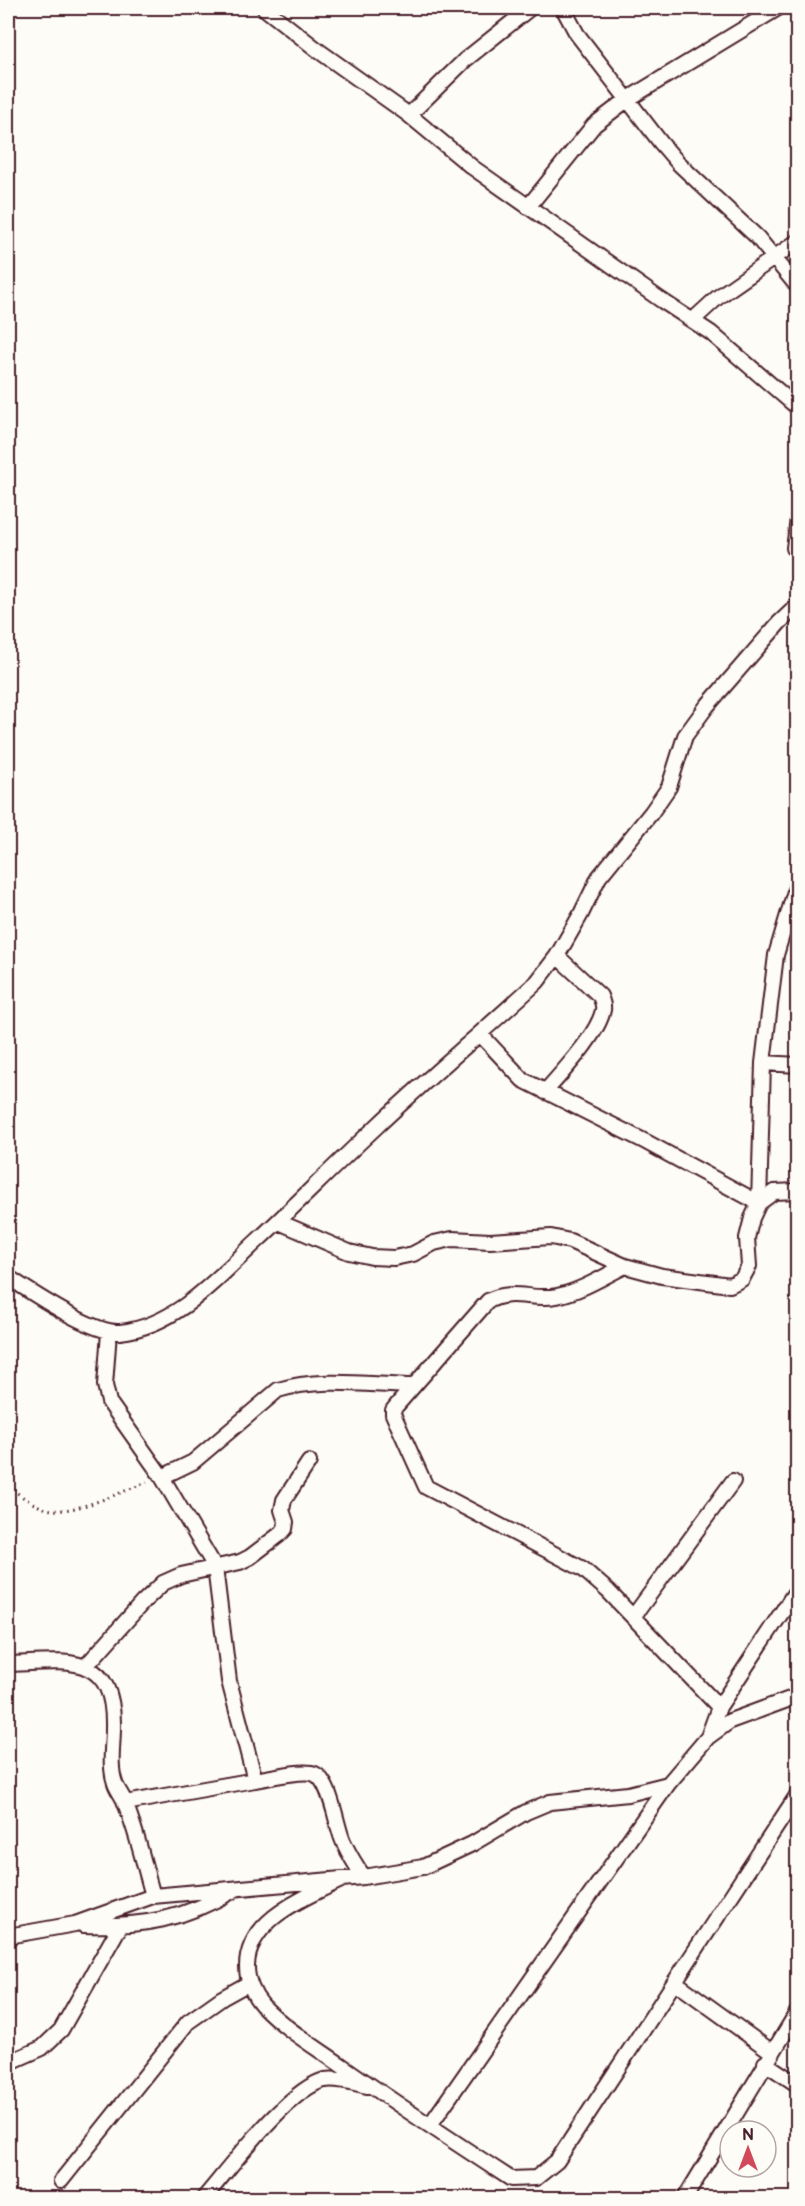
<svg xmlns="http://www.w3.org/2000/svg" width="805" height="2206" viewBox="0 0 805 2206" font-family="'Balsamiq Sans',sans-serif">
<rect width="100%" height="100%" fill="#fdfcf7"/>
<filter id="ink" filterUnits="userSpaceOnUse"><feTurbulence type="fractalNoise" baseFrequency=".0167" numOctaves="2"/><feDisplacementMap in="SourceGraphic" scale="12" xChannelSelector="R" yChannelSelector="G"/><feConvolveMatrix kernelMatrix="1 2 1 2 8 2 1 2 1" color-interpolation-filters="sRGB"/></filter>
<g filter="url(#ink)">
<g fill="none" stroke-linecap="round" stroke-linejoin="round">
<g stroke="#4a1f2b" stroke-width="18">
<path id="street" d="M264,8L319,51L409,115L472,167L661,300L711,333L798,408
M563,8L577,34L661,143L679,164L757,237L798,287
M409,115L465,60L530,8
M528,207L594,125L628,99L778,8
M693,320L718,297L798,241
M798,519L794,548L798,555
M480,1034L523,1080L646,1142L759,1203
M763,1063L798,1065
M545,1092C562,1072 598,1035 603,1010C604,1005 602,1001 600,996L557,956
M759,1203L774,1192L798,1191
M279,1222L349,1252L372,1257L394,1258L413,1254L434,1243L452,1239L490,1241L551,1237L570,1241L625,1266L662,1276L730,1285L742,1279L749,1266L747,1238L752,1218L759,1203L763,1063L776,955L798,881
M625,1266C603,1277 581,1291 557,1296C531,1301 512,1288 488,1301L397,1405L393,1410V1414L426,1487L583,1569L608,1591L719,1707
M8,1277C32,1293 93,1334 120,1332C177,1326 218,1277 257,1241C297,1204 335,1165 375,1128C428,1078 484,1031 537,982L557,956L581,914L599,877L651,813L669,787L685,736L707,706L779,623L798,605
M109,1332L105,1385L109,1402L162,1477L215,1567L229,1681L255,1780C269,1778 303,1769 315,1774C331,1782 336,1825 343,1841C349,1854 356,1866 364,1877
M162,1477L193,1462L278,1390C320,1377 369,1385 413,1386
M633,1617L733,1481
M8,1664C65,1662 115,1650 113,1728C113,1745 109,1766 115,1783C117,1790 123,1796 125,1803C137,1832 144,1865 153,1896
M86,1666L143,1602L163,1583L181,1575L240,1562L250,1557L279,1535L285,1529L286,1522L282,1510L284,1500L309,1462
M708,1737L719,1707L798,1588
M125,1803L255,1780
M341,1880C305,1898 247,1919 247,1967C247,1980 253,1995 262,2005C285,2029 314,2046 341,2065C397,2104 454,2142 511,2179L536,2178L557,2161L798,1794
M83,1925C142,1927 184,1920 236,1889
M8,1936L75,1924L153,1896L364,1877L423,1867L472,1844L526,1812L550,1802L628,1794L668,1784L708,1737L730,1721L798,1696
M675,1982L772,2052
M8,2063L42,2048L61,2030L120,1926
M765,2063L798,2085
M430,2125L668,1784
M61,2181L188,2022L222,1998L249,1983
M204,2198C229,2169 290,2087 325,2080C338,2078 354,2083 367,2086
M685,2198L798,2011"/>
</g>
<path stroke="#4a1f2b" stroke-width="3" stroke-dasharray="1.5 4.5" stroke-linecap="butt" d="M8,1486C21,1496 36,1508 53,1510C77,1513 124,1491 147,1482"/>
<use href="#street" stroke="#fdfcf7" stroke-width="14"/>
</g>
</g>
<rect width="805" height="2206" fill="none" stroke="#fdfcf7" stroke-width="30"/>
<rect x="15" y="15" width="775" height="2176" fill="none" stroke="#4a1f2b" stroke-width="2" filter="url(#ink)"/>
<g transform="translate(748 2149)"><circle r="28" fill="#fdfcf7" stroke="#b5a4a5" stroke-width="1.5"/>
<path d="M0-4.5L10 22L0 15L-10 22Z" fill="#d1495b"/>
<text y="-9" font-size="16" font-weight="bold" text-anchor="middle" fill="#4a1f2b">N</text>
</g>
</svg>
